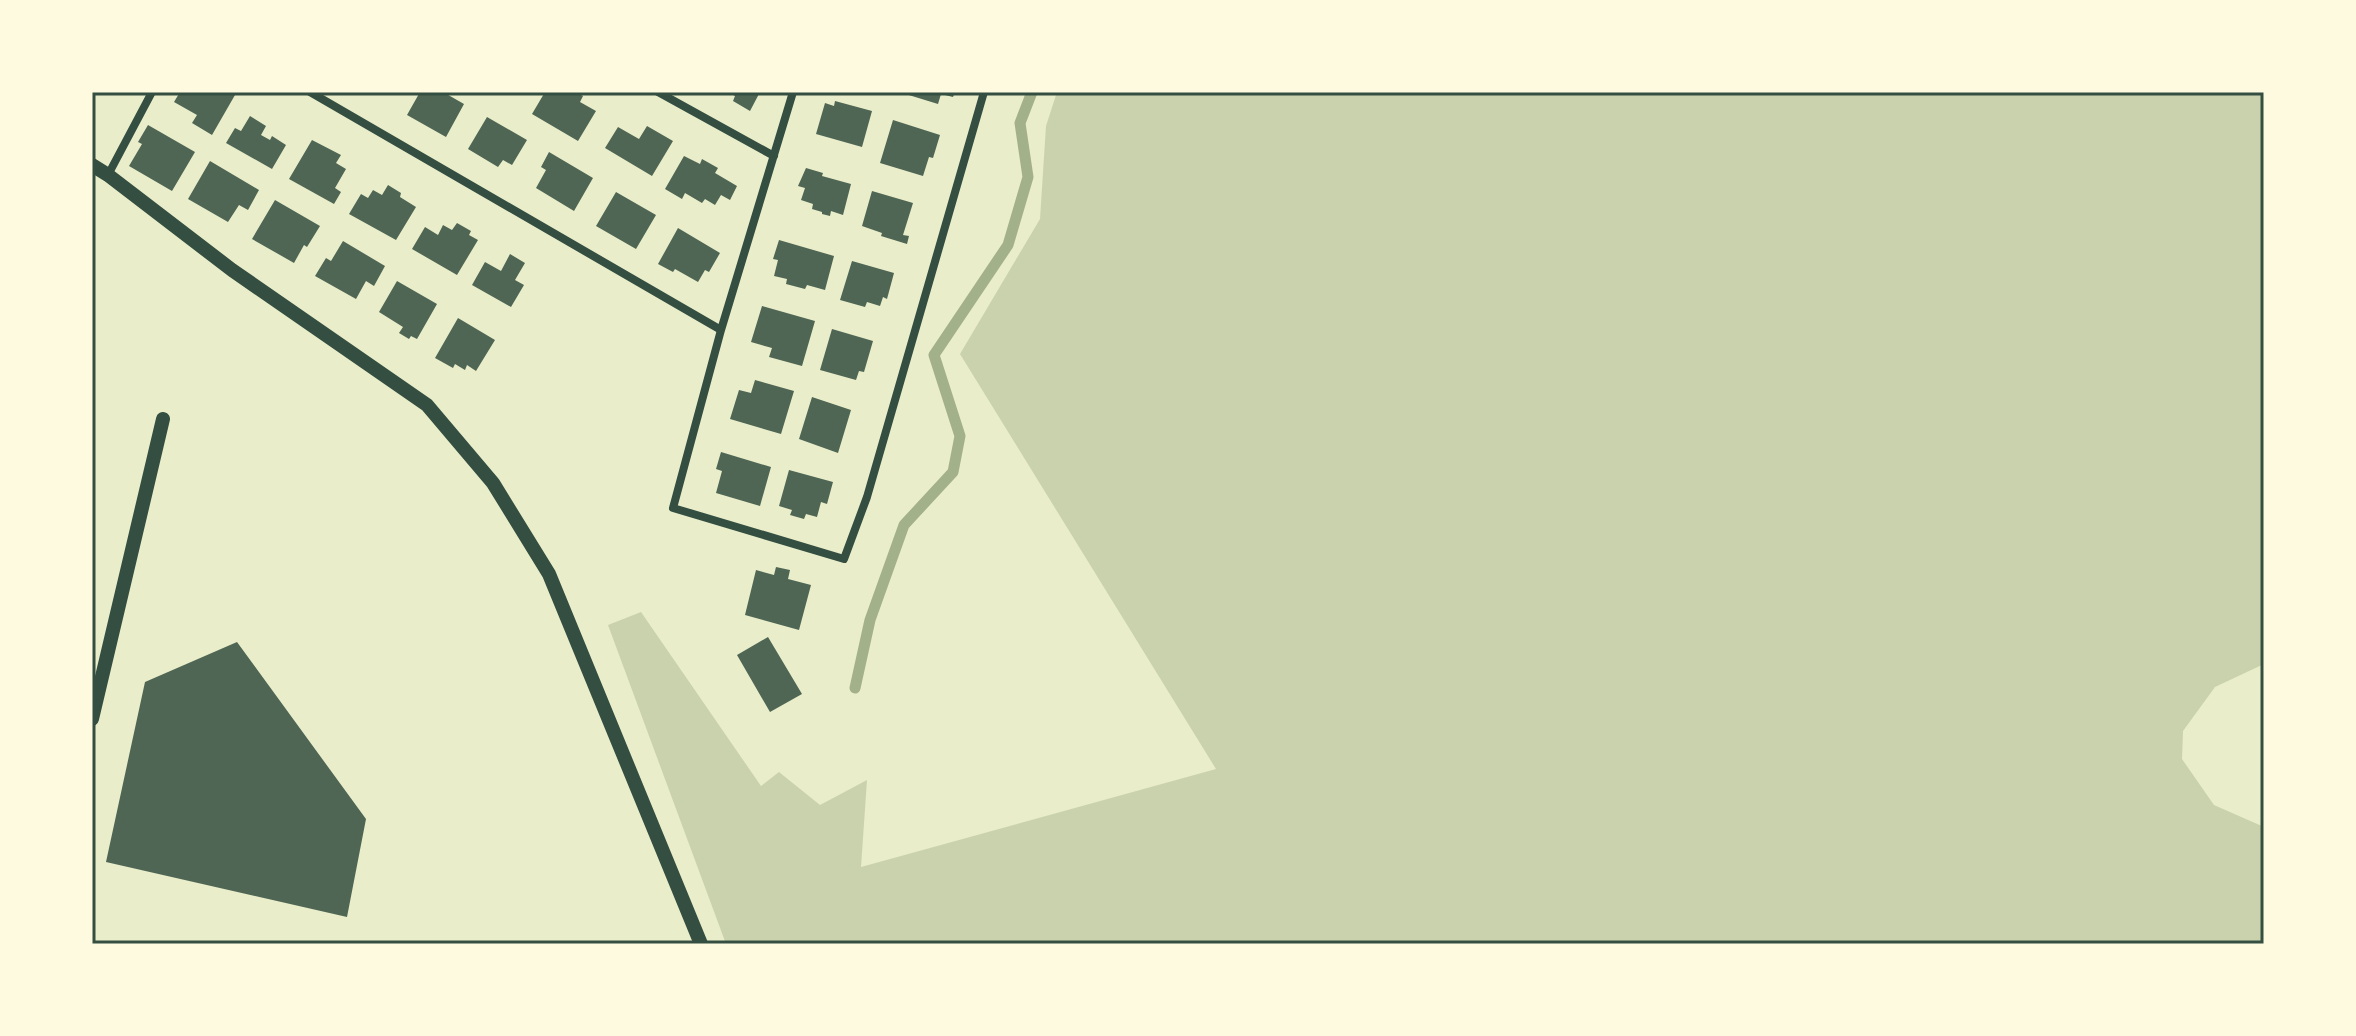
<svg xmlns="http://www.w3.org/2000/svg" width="2356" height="1036" viewBox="0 0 2356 1036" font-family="Quicksand,sans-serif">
<rect width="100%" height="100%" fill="#e9edc9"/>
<path fill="#cad2ad" d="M1057,92H2264V664L2215,687L2183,731L2182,759L2214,805L2264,827V944H726L608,625L641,612L761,786L779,772L820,805L867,780L861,867L1216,769L960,354L1040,219L1046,126Z"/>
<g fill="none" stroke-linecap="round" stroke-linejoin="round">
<path stroke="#a3b18a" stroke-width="11" d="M855,688L870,620L904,525L953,472L960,436L934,355L1008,245L1028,177L1020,123L1032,92"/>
</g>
<path fill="#4f6655" d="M180,92H230L235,95L212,135L192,123L197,115L174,102Z
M420,92H443L464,104L446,137L407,115Z
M545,92H576L583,96L580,102L596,111L578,141L532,114Z
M728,92H760L750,111L733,101L735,96Z
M899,92H955L953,97L941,94L938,104Z
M835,101L872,111L862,147L816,134L825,103L834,106Z
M250,116L266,126L261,135L270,140L272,136L286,145L272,169L226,143L235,128L241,131Z
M487,117L527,140L512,165L503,160L498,167L468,149Z
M893,120L940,135L933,158L929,157L923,176L880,163Z
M148,125L195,152L172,191L129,166L142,144L138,142Z
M647,126L673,141L652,176L605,148L618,127L639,139Z
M312,140L341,155L336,163L346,169L335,188L341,192L334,204L289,179Z
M549,152L593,178L574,211L536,188L546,170L541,167Z
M684,156L700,164L702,159L718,168L715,173L737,186L730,200L721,195L715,205L705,199L702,203L685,193L682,199L665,189Z
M210,161L259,190L248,210L239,205L228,222L188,199Z
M806,168L823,173L822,176L851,184L843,215L831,211L830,216L822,214V212L812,209L813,204L801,200L805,188L798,186Z
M388,185L401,193L400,197L416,207L396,240L349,214L361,194L368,198L373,190L382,195Z
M872,191L913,203L903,235L909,236L907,244L881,236L882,233L862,226Z
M616,192L656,215L636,249L596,226Z
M275,200L320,226L307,247L304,245L294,263L252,239Z
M457,223L471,231L469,235L478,240L457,275L412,249L425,227L438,235L443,225L452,230Z
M678,228L720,253L709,272L705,270L698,282L675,269L673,272L658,264Z
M779,240L834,256L825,290L807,285L805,289L786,284L787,279L774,276L778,260L773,259Z
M343,241L385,266L374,286L366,281L356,299L315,276L326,258L331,261Z
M510,254L525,263L515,280L524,285L511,307L472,285L485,262L501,271Z
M852,261L894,273L887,299L883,297L880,306L867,302L865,307L840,300Z
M397,281L437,304L417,339L411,336L409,339L399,333L403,327L379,312Z
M762,306L815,321L802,366L769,357L772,348L751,342Z
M458,318L495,340L476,371L467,365L465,370L455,364L453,368L435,358Z
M832,329L873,341L864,372L859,371L856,380L820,370Z
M755,380L794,391L781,434L730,419L739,390L751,393Z
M812,397L851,410L838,453L799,439Z
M721,452L771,467L760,506L716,493L722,471L716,469Z
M789,470L833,482L827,504L821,502L817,517L806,514L804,519L790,515L792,510L779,506Z
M776,567L790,570L788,579L811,585L799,630L745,615L756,570L774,575Z
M768,637L802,694L770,712L737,655Z
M237,642L366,819L347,917L106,862L145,682Z"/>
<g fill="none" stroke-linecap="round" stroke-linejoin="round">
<path stroke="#344e41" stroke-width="8" d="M310,92L721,330
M658,92L774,156
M793,92L721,330L673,508L844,559L867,497L984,92
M108,175L152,92"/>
<path stroke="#344e41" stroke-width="14" d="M92,165L108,175L232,270L427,405L493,483L549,574L701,944
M92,719L163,419"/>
</g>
<rect width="2356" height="1036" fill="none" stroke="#fefae0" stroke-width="188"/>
<rect x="94" y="94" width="2168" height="848" fill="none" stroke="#344e41" stroke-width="3"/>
</svg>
